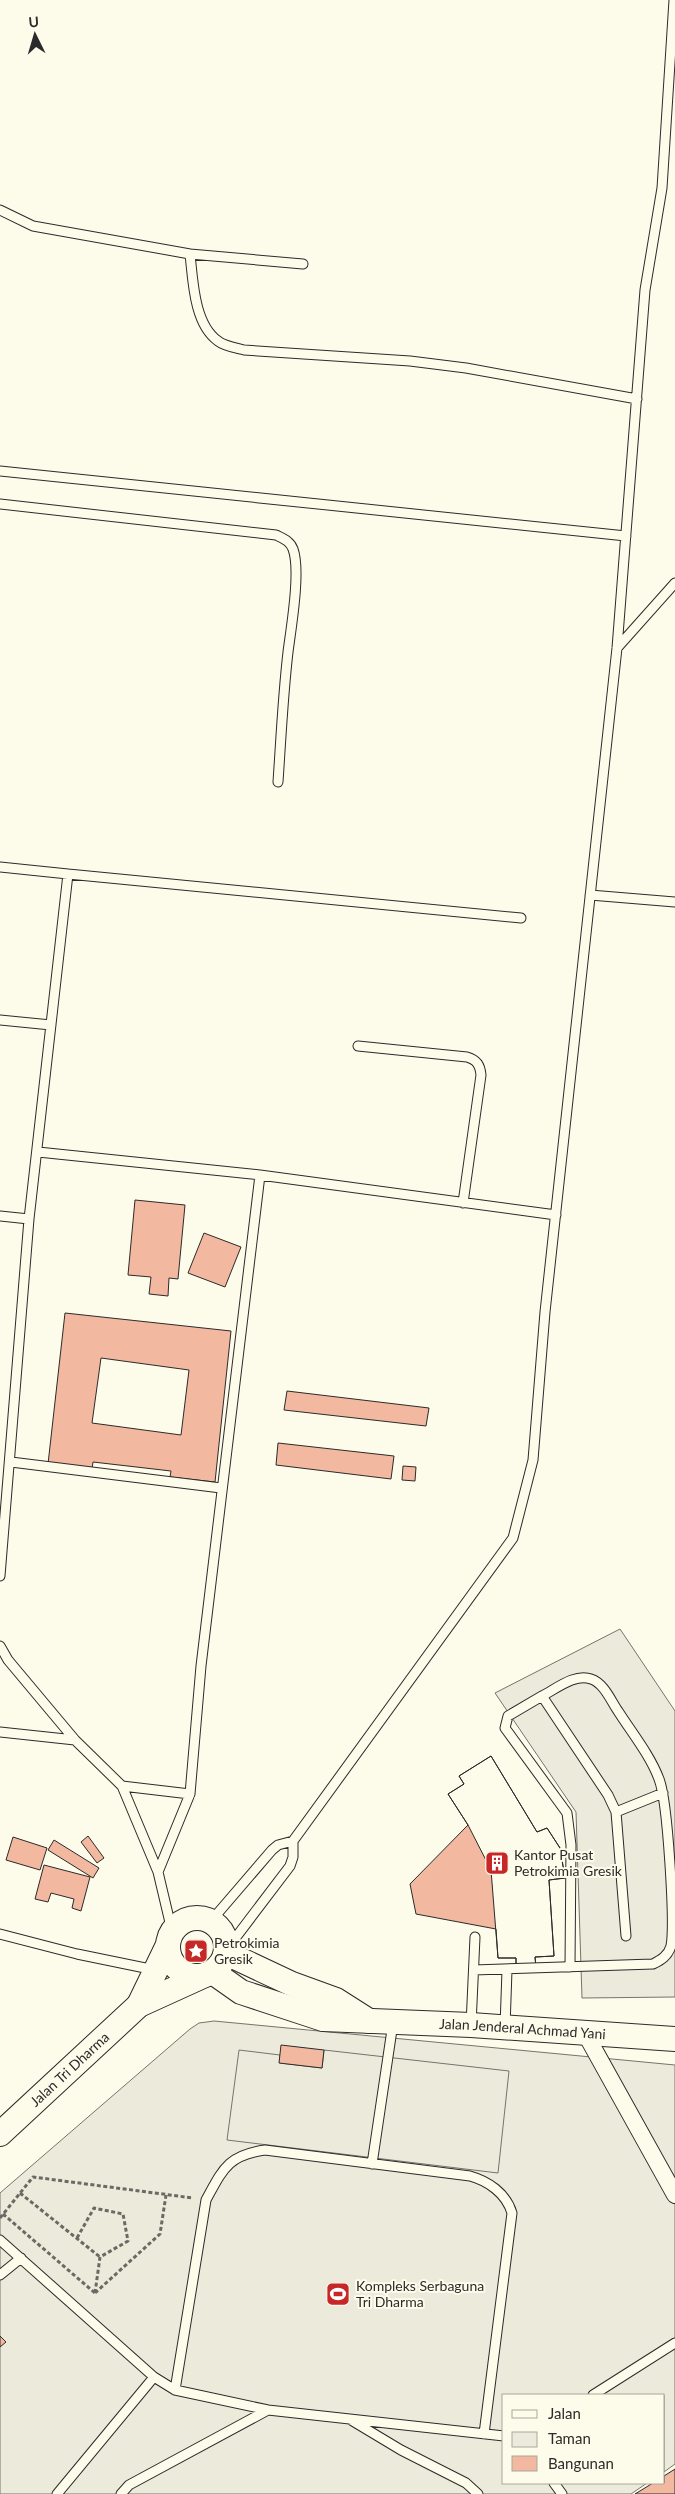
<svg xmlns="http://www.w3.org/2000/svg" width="675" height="2494" viewBox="0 0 675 2494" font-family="Lato,sans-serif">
<rect width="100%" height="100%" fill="#fdfbea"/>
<path fill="#ecebdb" stroke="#74746e" d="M214,2021L675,2065V2464L664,2472V2395H504V2483H647L631,2494H0V2193L190,2029L199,2023Z"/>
<path fill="#eceadb" stroke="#74746e" d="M620,1629L675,1711V1997L582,1998L576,1812L495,1693Z
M239,2050L280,2055V2063L322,2068L324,2050L509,2071L498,2173L227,2140Z"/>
<path fill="#f2b8a0" stroke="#2b2b2b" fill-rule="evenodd" d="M135,1200L185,1205L178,1279L169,1278L168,1296L149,1294L151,1277L128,1275Z
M204,1233L241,1247L225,1287L188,1273Z
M65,1313L231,1331L215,1482L170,1477L171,1471L93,1462L92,1469L48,1464ZM101,1358L189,1370L181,1435L92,1423Z
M287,1391L429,1408L426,1426L284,1410Z
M278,1443L394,1456L391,1479L276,1465Z
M403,1466L416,1467L415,1481L402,1480Z
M491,1756L537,1832L547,1828L560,1848L565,1878L549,1880L554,1956L535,1957L536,1967L516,1968V1958H498L496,1929L416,1914L410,1884L468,1825L448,1794L464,1784L459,1776Z
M491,1756L537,1832L547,1828L560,1848L565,1878L549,1880L554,1956L535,1957L536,1967L516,1968V1958H498L491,1870L468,1825L448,1794L464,1784L459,1776Z
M88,1836L104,1858L97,1863L81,1842Z
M13,1837L47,1848L40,1870L6,1860Z
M54,1840L99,1868L93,1878L48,1850Z
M44,1865L90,1877L81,1911L72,1908L74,1899L51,1893L48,1902L35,1899Z
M281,2045L324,2050L322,2068L279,2063Z
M0,2336L6,2342L0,2347Z
M675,2469V2494H635L653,2483H664V2476Z"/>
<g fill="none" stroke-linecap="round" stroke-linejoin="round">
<g stroke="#2b2b2b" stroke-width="11">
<path id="service" d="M0,210L33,226L190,254C193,281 194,324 218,341C224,346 236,348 244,350L410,361L466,368L637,399
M190,254L303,264
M0,471L626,536
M0,504L276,535C284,539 290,541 293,549C301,571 291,628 288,652C283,695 281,738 278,782
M617,648L675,583
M0,867L68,874L29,1219L0,1576
M68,874L521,918
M590,895L675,902
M0,1020L51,1025
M358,1046L467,1057C477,1060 480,1065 481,1075L463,1203
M38,1152L260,1175L201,1666L190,1794L158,1872
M260,1175L556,1215
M0,1216L29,1219
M11,1462L221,1488
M0,1646L8,1660L75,1740L122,1786L158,1872L172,1931
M542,1696L508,1716L505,1728L567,1813L571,1845L570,1967
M0,1732L75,1740
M122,1786L190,1794
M616,1812L663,1793
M211,1921L272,1850L278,1845L293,1841
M0,1934L77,1954L155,1970
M227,1949L290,1866L293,1857V1841L513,1538L533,1460L545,1312L617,648L645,290L662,188L674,0
M474,1970L653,1964C661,1960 668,1956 671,1946C675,1924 668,1802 659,1779C650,1755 632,1733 618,1711C611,1701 604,1683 591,1679C575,1673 556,1689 542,1696L608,1795L616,1812L626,1936
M471,2025L475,1937
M505,2027L507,1970
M372,2164L393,2023
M0,2240L154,2377L175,2390L268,2410L504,2436
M0,2275L21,2258
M175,2390L206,2200C223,2169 228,2155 265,2150L470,2176C488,2181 506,2193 512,2213L484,2434
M593,2395L675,2343
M351,2420L401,2450L466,2483L478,2494
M554,2483L562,2494
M57,2494L154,2377
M121,2494L129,2485L268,2410"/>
</g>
<g stroke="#2b2b2b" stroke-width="18">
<path id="minor" d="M585,2033L675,2195"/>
</g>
<g stroke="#2b2b2b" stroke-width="26">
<g id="secondary">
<circle cx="197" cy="1947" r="29"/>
<path d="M226,1953L292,1984L336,2000L369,2021"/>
<path id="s1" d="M214,1973L241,1992L323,2019L471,2025L675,2039"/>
<path d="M139,2005L167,1947"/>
<path id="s2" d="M0,2134L139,2005L205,1975"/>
</g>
</g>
<path stroke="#6a6964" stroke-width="3" stroke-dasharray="4 2.5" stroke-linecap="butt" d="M20,2193L100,2257
M3,2214L95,2293
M0,2218L33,2177L193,2198
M77,2238L94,2208L123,2214L128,2241L100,2257
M95,2293L160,2234L166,2195
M95,2293L100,2257"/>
<use href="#service" stroke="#fdfbea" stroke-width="9"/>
<use href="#minor" stroke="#fdfbea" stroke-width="16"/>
<use href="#secondary" stroke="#fdfbea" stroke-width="24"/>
</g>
<defs>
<g id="building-square" transform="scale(1.25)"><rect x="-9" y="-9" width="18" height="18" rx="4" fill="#c62828" stroke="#fdfbea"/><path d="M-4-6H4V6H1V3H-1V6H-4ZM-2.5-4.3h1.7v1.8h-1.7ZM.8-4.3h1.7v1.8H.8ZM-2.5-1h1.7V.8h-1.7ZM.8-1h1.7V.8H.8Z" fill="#fff"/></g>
<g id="sight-square" transform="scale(1.25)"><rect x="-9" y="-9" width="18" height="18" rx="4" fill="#c62828" stroke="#fdfbea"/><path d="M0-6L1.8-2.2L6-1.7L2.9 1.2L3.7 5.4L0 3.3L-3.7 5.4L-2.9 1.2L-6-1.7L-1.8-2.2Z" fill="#fff"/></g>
<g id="stadium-square" transform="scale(1.25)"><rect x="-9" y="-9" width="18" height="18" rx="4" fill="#c62828" stroke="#fdfbea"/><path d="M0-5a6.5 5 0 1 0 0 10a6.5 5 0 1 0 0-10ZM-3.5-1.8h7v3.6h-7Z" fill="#fff"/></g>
</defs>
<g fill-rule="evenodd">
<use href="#building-square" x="497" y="1863"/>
<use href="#sight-square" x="196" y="1951"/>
<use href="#stadium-square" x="338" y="2294"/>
</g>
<g text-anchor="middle" stroke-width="4" stroke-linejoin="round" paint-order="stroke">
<g font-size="14" fill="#2b2b2b" stroke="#fdfbea" text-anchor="start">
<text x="514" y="1860">Kantor Pusat<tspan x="514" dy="16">Petrokimia Gresik</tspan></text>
<text x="214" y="1948">Petrokimia<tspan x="214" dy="16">Gresik</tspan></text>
<text x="356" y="2291">Kompleks Serbaguna<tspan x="356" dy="16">Tri Dharma</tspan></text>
</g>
<g font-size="14" fill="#2b2b2b" stroke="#fdfbea">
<text dy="5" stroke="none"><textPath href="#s1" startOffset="319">Jalan Jenderal Achmad Yani</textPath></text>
<text dy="5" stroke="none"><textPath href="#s2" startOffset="95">Jalan Tri Dharma</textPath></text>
</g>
</g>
<rect x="502" y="2394" width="162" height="90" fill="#fdfbea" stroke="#a9a89e"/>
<rect x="512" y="2410" width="25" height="8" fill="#fdfbea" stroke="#a9a89e"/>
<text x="548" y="2419" font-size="15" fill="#2b2b2b">Jalan</text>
<rect x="512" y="2432" width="25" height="15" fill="#ecebdb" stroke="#a9a89e"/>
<text x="548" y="2444" font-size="15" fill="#2b2b2b">Taman</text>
<rect x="512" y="2456" width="25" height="15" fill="#f2b8a0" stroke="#a9a89e"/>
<text x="548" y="2469" font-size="15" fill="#2b2b2b">Bangunan</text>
<g transform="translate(35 35) rotate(355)" stroke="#fdfbea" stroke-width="4" paint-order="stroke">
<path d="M0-4L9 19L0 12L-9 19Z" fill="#2b2b2b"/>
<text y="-8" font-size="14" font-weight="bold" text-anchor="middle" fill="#2b2b2b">U</text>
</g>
</svg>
